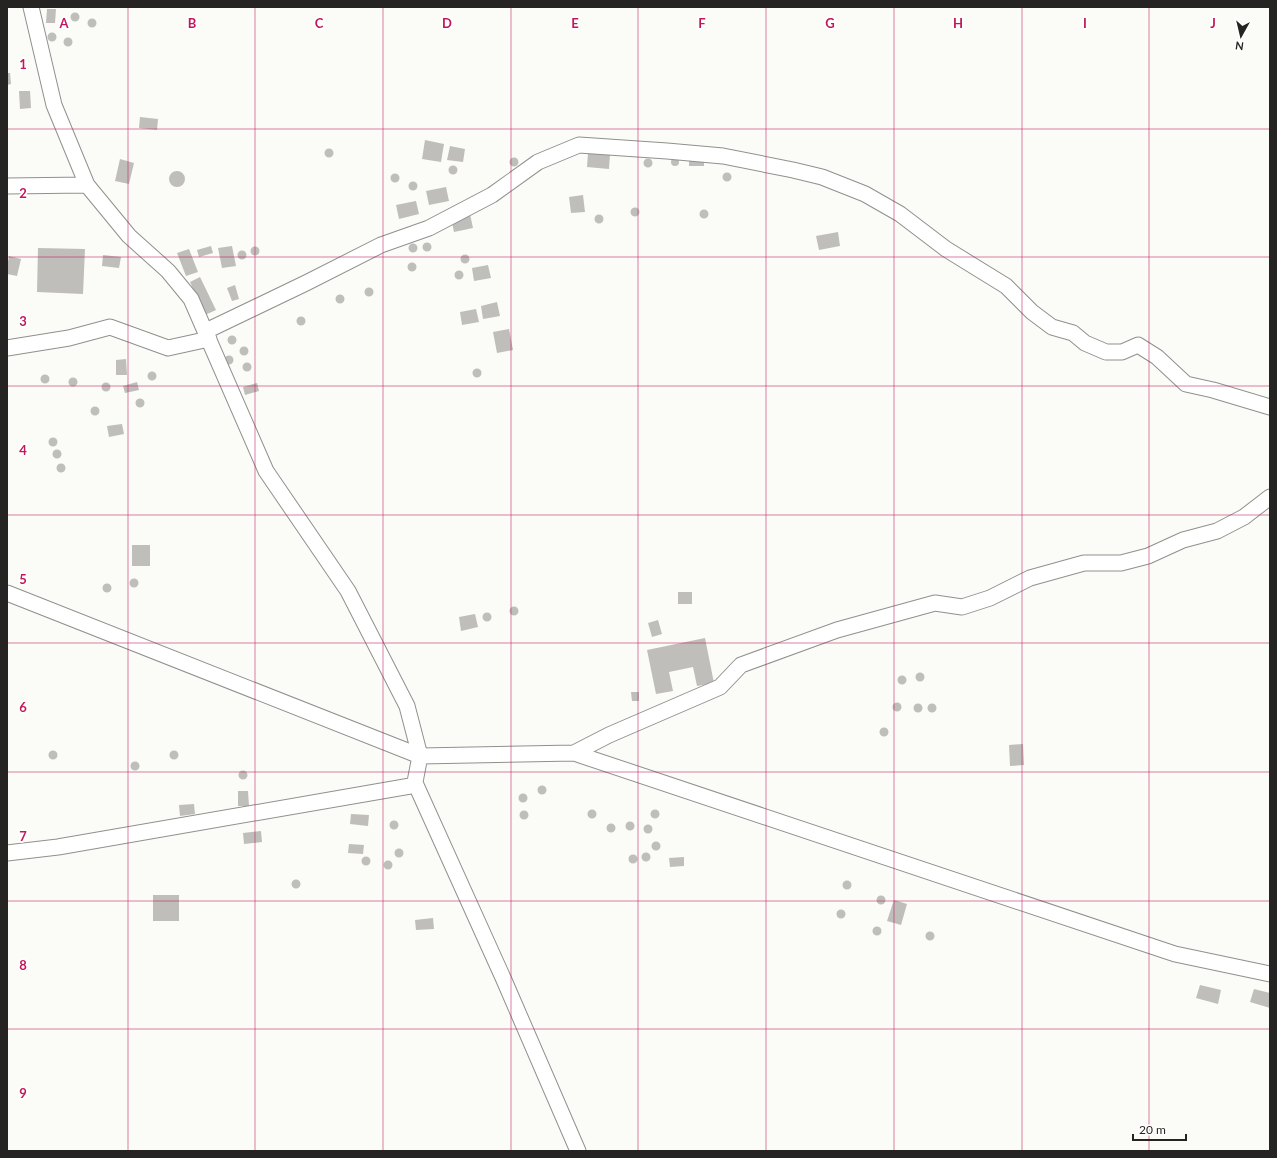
<svg xmlns="http://www.w3.org/2000/svg" width="1277" height="1158" viewBox="0 0 1277 1158" font-family="Lato,sans-serif">
<rect width="100%" height="100%" fill="#fbfbf7"/>
<path fill="#bfbebb" d="M47,9H56L55,23H46Z
M70.5 17a4.5 4.5 0 1 1 9 0a4.5 4.5 0 1 1-9 0Z
M87.5 23a4.5 4.5 0 1 1 9 0a4.5 4.5 0 1 1-9 0Z
M47.5 37a4.5 4.5 0 1 1 9 0a4.5 4.5 0 1 1-9 0Z
M63.5 42a4.5 4.5 0 1 1 9 0a4.5 4.5 0 1 1-9 0Z
M7,73H10L11,84L7,85Z
M19,91H30L31,108L20,109Z
M140,117L158,119L157,130L139,128Z
M425,140L444,144L441,162L422,159Z
M450,146L465,149L463,162L447,160Z
M324.5 153a4.5 4.5 0 1 1 9 0a4.5 4.5 0 1 1-9 0Z
M588,153L610,154L609,169L587,167Z
M689,157H704V166H689Z
M509.5 162a4.5 4.5 0 1 1 9 0a4.5 4.5 0 1 1-9 0Z
M671 162a4 4 0 1 1 8 0a4 4 0 1 1-8 0Z
M643.5 163a4.5 4.5 0 1 1 9 0a4.5 4.5 0 1 1-9 0Z
M120,159L134,163L129,184L115,181Z
M448.5 170a4.5 4.5 0 1 1 9 0a4.5 4.5 0 1 1-9 0Z
M169 179a8 8 0 1 1 16 0a8 8 0 1 1-16 0Z
M722.5 177a4.5 4.5 0 1 1 9 0a4.5 4.5 0 1 1-9 0Z
M390.5 178a4.5 4.5 0 1 1 9 0a4.5 4.5 0 1 1-9 0Z
M408.5 186a4.5 4.5 0 1 1 9 0a4.5 4.5 0 1 1-9 0Z
M446,187L449,201L429,205L426,191Z
M583,195L585,212L571,213L569,197Z
M416,201L419,214L399,219L396,205Z
M630.5 212a4.5 4.5 0 1 1 9 0a4.5 4.5 0 1 1-9 0Z
M699.5 214a4.5 4.5 0 1 1 9 0a4.5 4.5 0 1 1-9 0Z
M470,214L473,228L454,232L451,218Z
M594.5 219a4.5 4.5 0 1 1 9 0a4.5 4.5 0 1 1-9 0Z
M838,232L840,246L819,250L816,236Z
M422.5 247a4.5 4.5 0 1 1 9 0a4.5 4.5 0 1 1-9 0Z
M408.5 248a4.5 4.5 0 1 1 9 0a4.5 4.5 0 1 1-9 0Z
M211,246L213,253L199,257L197,250Z
M232,246L236,266L222,268L218,248Z
M250.5 251a4.5 4.5 0 1 1 9 0a4.5 4.5 0 1 1-9 0Z
M38,248L85,249L83,294L37,292Z
M189,249L198,272L186,276L177,253Z
M237.5 255a4.5 4.5 0 1 1 9 0a4.5 4.5 0 1 1-9 0Z
M460.5 259a4.5 4.5 0 1 1 9 0a4.5 4.5 0 1 1-9 0Z
M103,255L121,257L119,268L102,266Z
M9,256L21,259L17,276L7,274V267Z
M407.5 267a4.5 4.5 0 1 1 9 0a4.5 4.5 0 1 1-9 0Z
M488,265L491,278L474,281L472,268Z
M454.5 275a4.5 4.5 0 1 1 9 0a4.5 4.5 0 1 1-9 0Z
M200,277L216,310L205,315L190,282Z
M235,285L239,299L232,301L227,288Z
M364.5 292a4.5 4.5 0 1 1 9 0a4.5 4.5 0 1 1-9 0Z
M335.5 299a4.5 4.5 0 1 1 9 0a4.5 4.5 0 1 1-9 0Z
M497,302L500,316L483,319L481,306Z
M476,309L479,322L462,325L460,312Z
M296.5 321a4.5 4.5 0 1 1 9 0a4.5 4.5 0 1 1-9 0Z
M509,329L513,350L497,353L493,332Z
M227.5 340a4.5 4.5 0 1 1 9 0a4.5 4.5 0 1 1-9 0Z
M239.5 351a4.5 4.5 0 1 1 9 0a4.5 4.5 0 1 1-9 0Z
M224.5 360a4.5 4.5 0 1 1 9 0a4.5 4.5 0 1 1-9 0Z
M126,359L127,375H116V360Z
M242.5 367a4.5 4.5 0 1 1 9 0a4.5 4.5 0 1 1-9 0Z
M472.5 373a4.5 4.5 0 1 1 9 0a4.5 4.5 0 1 1-9 0Z
M147.5 376a4.5 4.5 0 1 1 9 0a4.5 4.5 0 1 1-9 0Z
M40.5 379a4.5 4.5 0 1 1 9 0a4.5 4.5 0 1 1-9 0Z
M68.5 382a4.5 4.5 0 1 1 9 0a4.5 4.5 0 1 1-9 0Z
M137,382L139,390L125,393L123,386Z
M101.5 387a4.5 4.5 0 1 1 9 0a4.5 4.5 0 1 1-9 0Z
M257,383L259,391L245,395L243,387Z
M135.5 403a4.5 4.5 0 1 1 9 0a4.5 4.5 0 1 1-9 0Z
M90.5 411a4.5 4.5 0 1 1 9 0a4.5 4.5 0 1 1-9 0Z
M122,424L124,434L109,437L107,426Z
M48.5 442a4.5 4.5 0 1 1 9 0a4.5 4.5 0 1 1-9 0Z
M52.5 454a4.5 4.5 0 1 1 9 0a4.5 4.5 0 1 1-9 0Z
M56.5 468a4.5 4.5 0 1 1 9 0a4.5 4.5 0 1 1-9 0Z
M132,545H150V566H132Z
M129.5 583a4.5 4.5 0 1 1 9 0a4.5 4.5 0 1 1-9 0Z
M102.5 588a4.5 4.5 0 1 1 9 0a4.5 4.5 0 1 1-9 0Z
M678,592H692V604H678Z
M509.5 611a4.5 4.5 0 1 1 9 0a4.5 4.5 0 1 1-9 0Z
M482.5 617a4.5 4.5 0 1 1 9 0a4.5 4.5 0 1 1-9 0Z
M475,614L478,627L461,631L459,617Z
M658,620L662,634L652,637L648,623Z
M705,638L714,683L697,686L693,667L669,672L673,691L656,694L647,650Z
M915.5 677a4.5 4.5 0 1 1 9 0a4.5 4.5 0 1 1-9 0Z
M897.5 680a4.5 4.5 0 1 1 9 0a4.5 4.5 0 1 1-9 0Z
M631,692H639V701H632Z
M892.5 707a4.5 4.5 0 1 1 9 0a4.5 4.5 0 1 1-9 0Z
M927.5 708a4.5 4.5 0 1 1 9 0a4.5 4.5 0 1 1-9 0Z
M913.5 708a4.5 4.5 0 1 1 9 0a4.5 4.5 0 1 1-9 0Z
M879.5 732a4.5 4.5 0 1 1 9 0a4.5 4.5 0 1 1-9 0Z
M1023,744L1024,765L1010,766L1009,745Z
M48.5 755a4.5 4.5 0 1 1 9 0a4.5 4.5 0 1 1-9 0Z
M169.5 755a4.5 4.5 0 1 1 9 0a4.5 4.5 0 1 1-9 0Z
M130.5 766a4.5 4.5 0 1 1 9 0a4.5 4.5 0 1 1-9 0Z
M238.5 775a4.5 4.5 0 1 1 9 0a4.5 4.5 0 1 1-9 0Z
M537.5 790a4.5 4.5 0 1 1 9 0a4.5 4.5 0 1 1-9 0Z
M238,791H248L249,806H238Z
M518.5 798a4.5 4.5 0 1 1 9 0a4.5 4.5 0 1 1-9 0Z
M194,804L195,814L180,816L179,805Z
M587.5 814a4.5 4.5 0 1 1 9 0a4.5 4.5 0 1 1-9 0Z
M650.5 814a4.5 4.5 0 1 1 9 0a4.5 4.5 0 1 1-9 0Z
M519.5 815a4.5 4.5 0 1 1 9 0a4.5 4.5 0 1 1-9 0Z
M351,814L369,815L368,826L350,824Z
M389.5 825a4.5 4.5 0 1 1 9 0a4.5 4.5 0 1 1-9 0Z
M625.5 826a4.5 4.5 0 1 1 9 0a4.5 4.5 0 1 1-9 0Z
M606.5 828a4.5 4.5 0 1 1 9 0a4.5 4.5 0 1 1-9 0Z
M643.5 829a4.5 4.5 0 1 1 9 0a4.5 4.5 0 1 1-9 0Z
M261,831L262,842L244,844L243,833Z
M651.5 846a4.5 4.5 0 1 1 9 0a4.5 4.5 0 1 1-9 0Z
M349,844L364,845L363,854L348,853Z
M394.5 853a4.5 4.5 0 1 1 9 0a4.5 4.5 0 1 1-9 0Z
M641.5 857a4.5 4.5 0 1 1 9 0a4.5 4.5 0 1 1-9 0Z
M628.5 859a4.5 4.5 0 1 1 9 0a4.5 4.5 0 1 1-9 0Z
M361.5 861a4.5 4.5 0 1 1 9 0a4.5 4.5 0 1 1-9 0Z
M684,857V866L670,867L669,858Z
M383.5 865a4.5 4.5 0 1 1 9 0a4.5 4.5 0 1 1-9 0Z
M291.5 884a4.5 4.5 0 1 1 9 0a4.5 4.5 0 1 1-9 0Z
M842.5 885a4.5 4.5 0 1 1 9 0a4.5 4.5 0 1 1-9 0Z
M153,895H179V921H153Z
M876.5 900a4.5 4.5 0 1 1 9 0a4.5 4.5 0 1 1-9 0Z
M894,900L907,904L901,925L887,921Z
M836.5 914a4.5 4.5 0 1 1 9 0a4.5 4.5 0 1 1-9 0Z
M433,918L434,929L416,930L415,920Z
M872.5 931a4.5 4.5 0 1 1 9 0a4.5 4.5 0 1 1-9 0Z
M925.5 936a4.5 4.5 0 1 1 9 0a4.5 4.5 0 1 1-9 0Z
M1200,985L1221,990L1218,1004L1196,998Z
M1254,989L1270,993V1008L1250,1002Z"/>
<g fill="none" stroke-linecap="round" stroke-linejoin="round">
<g stroke="#90908d" stroke-width="17">
<path id="minor" d="M31,7L54,105L87,185L129,236L168,271L191,299L266,471L348,591L407,706L420,756L415,782L416,785L504,980L578,1151
M7,186L87,185
M206,331L306,283L381,245L429,228L492,195L538,162L579,145L667,151L723,156L793,170L822,177L865,194L900,214L946,249L1006,286L1032,312L1052,327L1073,333L1085,343L1106,352H1122L1138,345L1157,357L1186,384L1213,390L1270,407
M7,348L69,338L110,327L168,348L209,339
M7,593L420,756L574,753L1175,954L1270,974
M574,753L609,735L720,687L741,665L837,630L935,603L962,607L990,598L1030,578L1084,563H1121L1148,556L1183,540L1217,531L1244,517L1270,497
M7,853L58,847L416,785"/>
</g>
<use href="#minor" stroke="#fff" stroke-width="15"/>
</g>
<path fill="none" stroke="#c2185b" stroke-width="1" stroke-opacity="0.55" d="M128,7V1151M255,7V1151M383,7V1151M511,7V1151M638,7V1151M766,7V1151M894,7V1151M1022,7V1151M1149,7V1151M7,129H1270M7,257H1270M7,386H1270M7,515H1270M7,643H1270M7,772H1270M7,901H1270M7,1029H1270"/>
<g font-size="13" text-anchor="middle" font-weight="bold" fill="#c2185b" stroke="#fffffe" stroke-width="3.5" stroke-linejoin="round" paint-order="stroke">
<text x="64" y="28">A</text>
<text x="192" y="28">B</text>
<text x="319" y="28">C</text>
<text x="447" y="28">D</text>
<text x="575" y="28">E</text>
<text x="702" y="28">F</text>
<text x="830" y="28">G</text>
<text x="958" y="28">H</text>
<text x="1085" y="28">I</text>
<text x="1213" y="28">J</text>
<text x="23" y="69">1</text>
<text x="23" y="198">2</text>
<text x="23" y="326">3</text>
<text x="23" y="455">4</text>
<text x="23" y="584">5</text>
<text x="23" y="712">6</text>
<text x="23" y="841">7</text>
<text x="23" y="970">8</text>
<text x="23" y="1098">9</text>
</g>
<rect width="1277" height="1158" fill="none" stroke="#252423" stroke-width="16"/>
<g transform="translate(1241 36) rotate(188)" stroke="#fffffe" stroke-width="3" paint-order="stroke">
<path d="M0-3L7 15L0 10L-7 15Z" fill="#252423"/>
<text y="-6" font-size="11" font-weight="bold" text-anchor="middle" fill="#252423">N</text>
</g>
<path d="M1133 1134v6h53v-6" fill="none" stroke="#252423" stroke-width="2"/>
<text x="1139" y="1134" font-size="12" fill="#252423" stroke="#fffffe" stroke-width="3" paint-order="stroke">20 m</text>
</svg>
